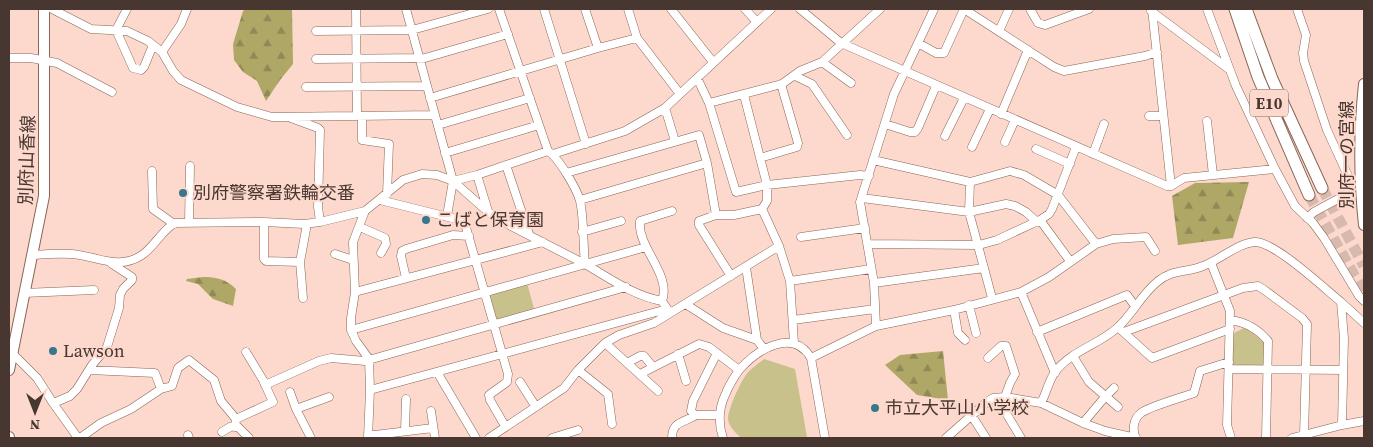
<svg xmlns="http://www.w3.org/2000/svg" width="1373" height="447" viewBox="0 0 1373 447" font-family="'Source Serif 4','Noto Sans JP',serif">
<defs>
<pattern id="forest-firs" width="22" height="20" patternUnits="userSpaceOnUse" patternTransform="scale(1.25)"><rect width="22" height="20" fill="#afa766"/><path d="M5 1l3.5 6h-7zM16 11l3.5 6h-7z" fill="#908955"/></pattern>
</defs>
<rect width="100%" height="100%" fill="#fcd9cc"/>
<path fill="#c8c18b" d="M527,283L535,312L494,323L487,294Z
M1246,327L1265,344L1264,367H1231L1232,334Z
M764,359L795,369L807,437L798,438H741C736,433 729,427 728,419C728,409 740,383 746,375C750,369 758,364 764,359Z"/>
<path fill="url(#forest-firs)" d="M246,9H292L293,64L280,80L266,101L257,81L243,72L234,60L233,44L243,11Z
M1249,182L1233,238L1178,245L1172,196L1195,183Z
M203,277C216,277 226,279 236,289L233,306L213,299L198,284L186,281L187,279Z
M943,351L948,400L917,395L885,365L900,355Z"/>
<g fill="none" stroke-linecap="round" stroke-linejoin="round">
<path stroke="#d8b9ad" stroke-width="11" stroke-dasharray="11 5.5" stroke-linecap="butt" d="M1322,188L1364,266
M1309,195L1364,293"/>
<g stroke="#8a6556" stroke-width="9">
<path id="minor" d="M52,9L91,29L127,31L148,41L162,52L173,71L181,80L237,107L272,117L435,115
M356,9L357,116
M406,9L453,181L447,216
M499,9L548,151C558,157 577,189 580,201C584,217 583,246 585,264C609,278 634,296 662,301L670,313
M544,9L586,144
M585,9L598,48
M628,9L637,38L680,94
M671,9L713,62
M745,9L757,22
M800,9L841,43L1167,186H1171L1184,178L1275,169
M964,9L1054,67L1064,71L1145,56L1157,52
M1030,9L1038,23L1045,25L1089,9
M1152,9L1171,186
M1207,9L1236,86L1275,169L1295,206L1313,223L1324,238L1359,296L1364,301
M1297,9L1306,35L1303,53L1304,61L1327,130L1349,178L1350,183L1347,194L1314,212L1307,218
M1151,11L1230,70
M116,30L133,68L141,70L144,67L153,45
M116,30L127,9
M316,31L412,30L488,9
M999,31L1009,9
M918,43L936,53H944L964,9
M162,52L181,24L187,9
M9,58H31L57,63L112,92
M316,59L425,58L508,34
M822,62L851,83
M795,76L812,84L847,135
M694,81L699,82L709,103L736,192L767,185L860,175L869,176
M306,87L426,86
M430,98L598,48L637,38
M709,103L782,84L800,71L822,62L880,9
M665,108L675,141
M1001,114L1028,50
M362,116V140L389,144L387,194
M1149,116H1163
M291,118L318,128L320,130L318,207L320,222
M1207,121L1213,175
M885,124L910,132H915L918,128L936,86
M438,125L530,98
M945,136L964,98
M1005,142L1015,120
M972,147L990,109
M1036,149L1070,164
M445,153L539,125
M553,154L625,131L665,108L771,9
M1093,154L1104,124
M760,158L797,147L798,143L781,84
M873,160L970,182L1010,171L1024,175L1058,195L1096,244
M506,165L529,234
M152,171L153,209L174,224
M566,173L699,135L707,163L716,215
M477,175L488,211
M453,181L477,175L548,151
M970,182L969,212L992,298
M862,198L969,212L1006,204L1015,206L1026,212L1037,222
M380,200L464,221L465,224L508,374L507,382L489,395L490,400L505,426
M580,200L707,163
M762,209L779,246L790,281L794,343
M365,211L353,242L355,292L351,318V330L356,341L369,359L370,390L368,438
M1040,220L1070,261
M264,222V259L266,261L300,262
M189,223L190,166
M360,227L385,238L386,244L381,253
M582,232L621,221
M801,237L865,228
M868,244L979,245L997,240L1040,220L1049,214L1052,209L1076,147
M335,254L353,260
M33,255C46,254 59,253 72,254C97,256 118,271 142,255C155,246 162,230 175,223L264,222L304,224L320,222L365,211L403,180L422,174L437,175L453,181L488,212L509,225L585,264
M1211,263L1230,311L1227,425L1231,438
M746,267L757,340
M731,276L699,225V221L716,215H734L762,209L767,201V185L744,95
M406,278L401,256L402,251L406,249L453,235L469,236
M790,281L871,269
M874,283L984,268
M355,292L543,242
M1021,292L1055,373
M24,293L94,290
M303,298L300,262L307,224
M662,301C672,274 637,248 640,221L672,211
M1341,302L1364,323
M687,305L723,328L757,340L764,349
M969,305L976,333
M954,310L958,333L965,340
M793,320L875,309
M1230,320C1246,322 1258,329 1268,341L1266,438
M876,326L874,283L860,202L894,94L934,9
M1120,329L1152,358L1230,329
M351,330L646,247
M1037,332L1127,295L1135,306
M1124,332L1243,288L1258,286L1263,289L1302,318L1307,324L1304,435
M605,343L658,391
M10,351L37,378L53,403L78,438
M717,353L693,401L691,411L695,415H720
M678,354L686,381
M1073,356L1089,382L1118,407
M811,358L876,326L954,310L1021,292L1049,277L1096,244L1113,239L1146,237L1155,251
M988,358L1001,346H1006L1015,374L1010,383L1005,397
M627,363L640,356H644L653,367
M1229,369L1343,370
M89,370L155,373L161,389
M578,370L608,394L612,424
M437,372L476,438
M640,374L699,344L709,347L739,370
M520,382L536,407
M265,385L319,361L331,358L365,361L626,287
M370,390L667,309
M290,392L296,409L311,438
M997,398L1021,438
M56,402L70,396L77,389L92,365L107,347L119,308L120,295L123,289L132,280V277L112,264
M1041,403C1046,394 1049,380 1055,372C1071,351 1098,345 1117,328C1132,315 1141,295 1157,282C1172,269 1186,273 1203,266C1220,260 1236,244 1254,242C1273,240 1325,289 1341,302L1344,338L1342,425
M296,409L329,397
M431,411L435,438
M972,416L986,438
M1083,423L1105,397L1114,388
M235,427L236,419L273,402L263,380L246,352
M405,431L406,399
M222,432L230,427L237,426L249,438
M188,435L189,438
M368,435H375L433,428
M80,438L101,423L131,409L161,389L172,386L178,368L189,360L214,380L221,401L236,419
M489,438L564,388L578,370L605,343L619,335L654,323L779,246
M552,438L578,430
M672,438C672,421 684,423 696,415
M723,438C718,423 719,407 726,393C728,387 736,374 740,369C757,350 793,327 811,358L825,438
M946,438L988,401L993,398L1005,397L1041,403L1083,423L1105,431L1136,438
M1136,438C1132,431 1133,419 1141,413C1148,407 1183,397 1194,393L1200,371L1229,362
M1292,438L1342,425L1364,421"/>
</g>
<g stroke="#8a6556" stroke-width="12">
<path id="major" d="M1364,84C1359,131 1359,178 1364,225
M9,370L44,196V9
M9,437V438"/>
</g>
<g stroke="#8a6556" stroke-width="13">
<path id="highway" d="M1235,9L1258,77L1309,195
M1246,9L1272,79L1322,188"/>
</g>
<use href="#minor" stroke="#fff" stroke-width="8"/>
<use href="#major" stroke="#fff" stroke-width="10"/>
<use href="#highway" stroke="#fff" stroke-width="11"/>
</g>
<g fill="#38778c" stroke="#fcd9cc" stroke-width="2">
<circle cx="183" cy="193" r="5"/>
<circle cx="426" cy="220" r="5"/>
<circle cx="53" cy="351" r="5"/>
<circle cx="875" cy="408" r="5"/>
</g>
<g text-anchor="middle" stroke-width="4" stroke-linejoin="round" paint-order="stroke">
<rect fill="#fcd9cc" stroke="#7e6860" stroke-width="1" x="1250" y="89.5" width="38" height="27" rx="4"/>
<g font-size="16" font-weight="bold" fill="#483731">
<text x="1269" y="109">E10</text>
</g>
<g font-size="18" fill="#483731" stroke="#fcd9cc">
<text transform="translate(1347 155) rotate(-90)" y="6">別府一の宮線</text>
<text transform="translate(27 160) rotate(-88)" y="6">別府山香線</text>
</g>
<g font-size="18" fill="#483731" stroke="#fcd9cc" text-anchor="start">
<text x="193" y="199">別府警察署鉄輪交番</text>
<text x="436" y="226">こばと保育園</text>
<text x="63" y="357">Lawson</text>
<text x="885" y="414">市立大平山小学校</text>
</g>
</g>
<rect width="1373" height="447" fill="none" stroke="#483731" stroke-width="20"/>
<g transform="translate(35 412) rotate(180)" stroke="#fcd9cc" stroke-width="4" paint-order="stroke">
<path d="M0-4L9 19L0 12L-9 19Z" fill="#483731"/>
<text y="-8" font-size="14" font-weight="bold" text-anchor="middle" fill="#483731">N</text>
</g>
</svg>
